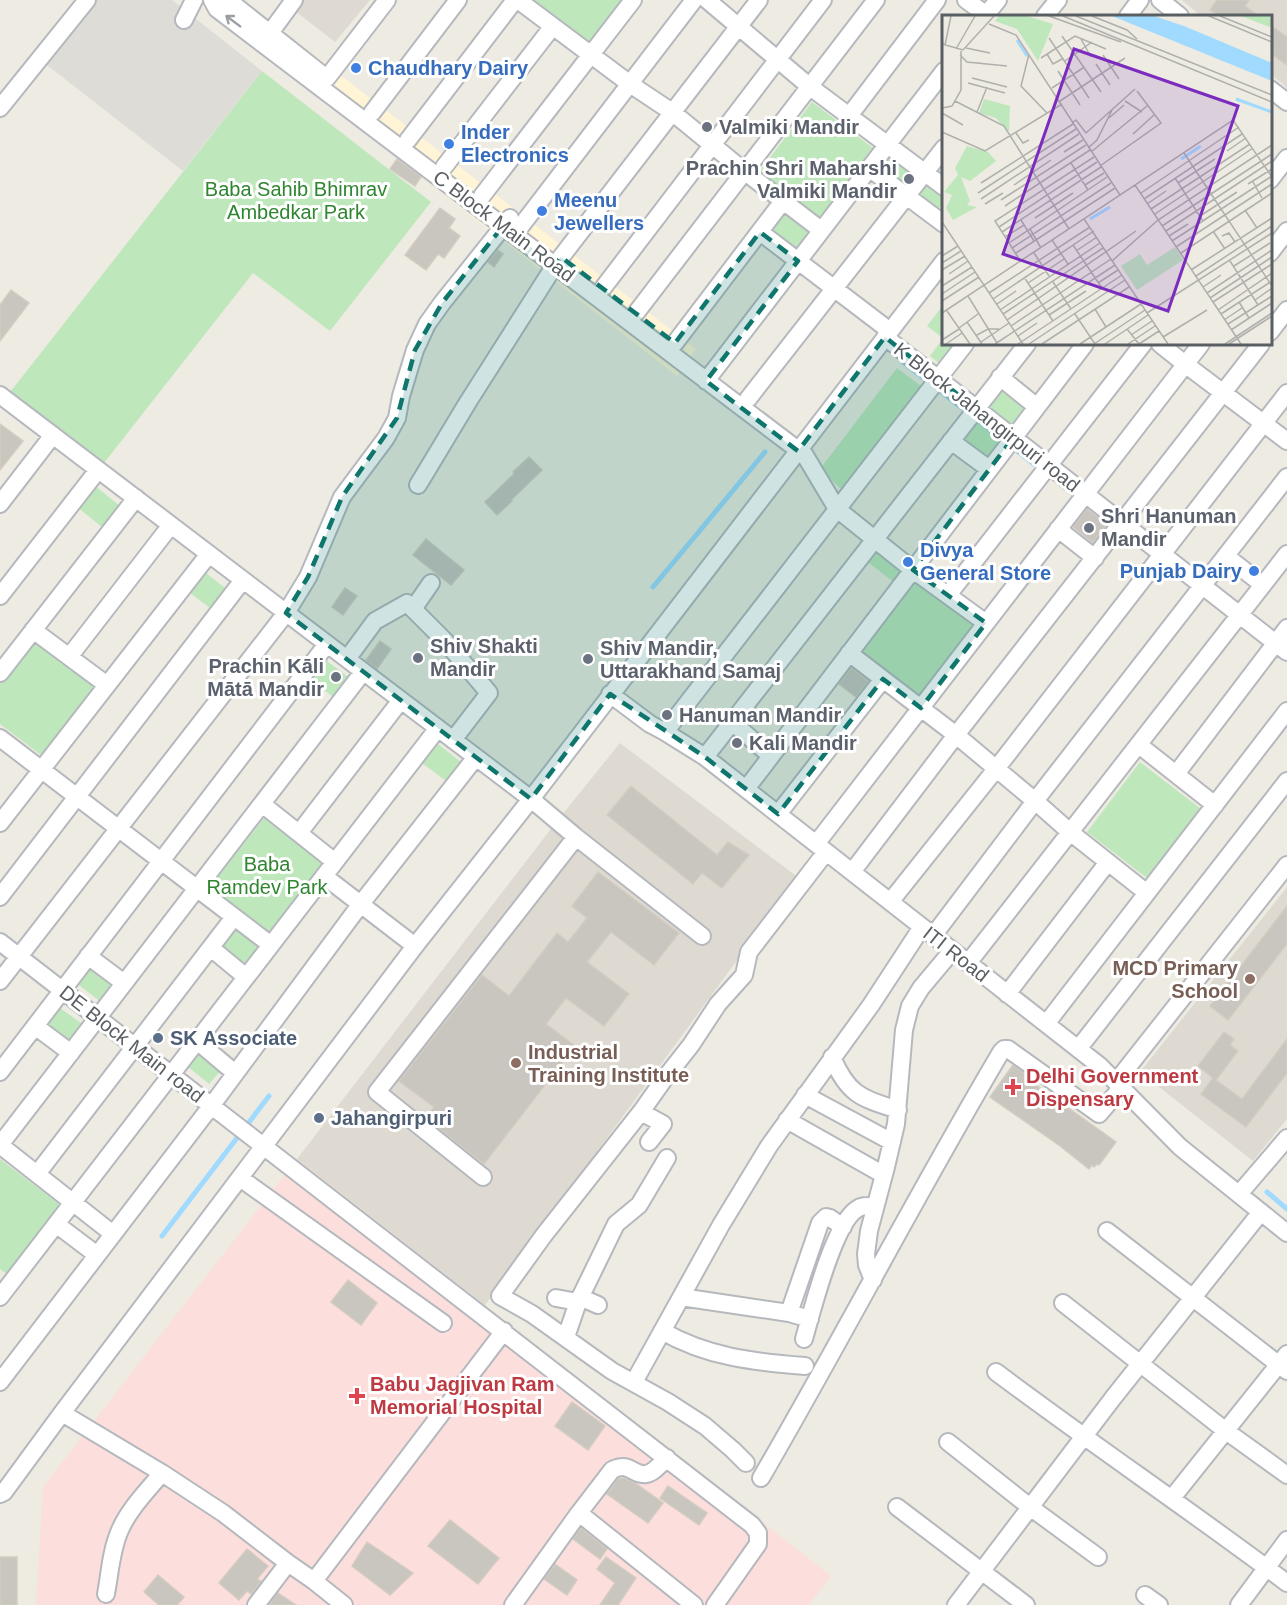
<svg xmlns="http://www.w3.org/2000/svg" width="1287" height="1605" viewBox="0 0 1287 1605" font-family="Arial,sans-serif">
<rect width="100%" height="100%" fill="#eeebe2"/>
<path fill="#fff4d6" d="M194,0H243L696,349L677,376Z"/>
<path fill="#dedcd6" d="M91,0H172L262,71L183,171L43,62Z"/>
<path fill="#dedad1" d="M281,0H370L335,42Z
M1182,0H1287V88L1271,74L1270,16H1201Z
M620,743L800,879L732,967L485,1305L297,1159L557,821Z
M1287,887V1119L1253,1161L1140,1072Z"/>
<path fill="#fcdedc" d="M297,1159L831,1576L809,1605H36L43,1487Z"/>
<path fill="#bee7bc" d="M534,0H623L590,42Z
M262,71L431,202L330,331L253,273L104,463L11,391Z
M812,102L873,148L819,218L759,172Z
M887,151L918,175L906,191L875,167Z
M925,179L943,193V203L936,213L913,195Z
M783,208L814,231L797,253L766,229Z
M943,305L944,344H956L940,364L930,356L943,338L927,326Z
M897,368L922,387L843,491L820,469Z
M1002,387L1028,407L1012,427L986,407Z
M974,420L1000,440L985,460L959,440Z
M94,485L120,506L102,527L77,507Z
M876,544L908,569L896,584L864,559Z
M202,570L229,591L214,611L186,590Z
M916,578L977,624L919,699L859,653Z
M34,640L95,686L41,755L0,724V684Z
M323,658L351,679L336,699L308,678Z
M433,740L461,762L446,781L418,760Z
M1140,762L1201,809L1147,878L1087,832Z
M264,818L324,864L271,933L210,887Z
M235,927L259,946L243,966L219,947Z
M90,962L117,981L101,1002L75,982Z
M57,1006L84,1025L69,1046L42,1026Z
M199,1050L222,1069L209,1084L186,1065Z
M0,1159L60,1205L7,1274L0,1269Z"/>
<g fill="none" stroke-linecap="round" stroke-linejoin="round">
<path stroke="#a1daff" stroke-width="5" d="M903,362L1035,465
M653,587L765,452
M1267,1192L1287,1209
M162,1236L269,1096"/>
</g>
<path fill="#c9c5bf" stroke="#d3ccc0" stroke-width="1.5" d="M1217,0H1249L1245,6L1259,16H1220L1210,10Z
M1270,25L1287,37V65L1270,53Z
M397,159L421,177L415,186L390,169Z
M440,208L455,219L449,228L460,236L444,258L438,254L426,270L405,255Z
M498,250L503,254L494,267L488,262Z
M11,290L29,303L0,341V305Z
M0,424L23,441L0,470Z
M529,457L542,470L511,500L512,501L497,515L485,502L514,474L513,472Z
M1087,509L1107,524L1093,543L1073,527Z
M426,539L464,570L451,585L413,555Z
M345,588L357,596L343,615L332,607Z
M380,641L391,649L377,669L366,660Z
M851,668L868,681L856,697L839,684Z
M631,786L717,855L728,842L749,855L722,888L702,873L693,884L607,815Z
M598,872L679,933L654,965L611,932L587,962L629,994L604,1026L566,998L546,1024L575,1046L484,1164L426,1118L434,1107L399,1081L482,975L509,996L557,933L568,942L587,918L572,906Z
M1287,906V944L1228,1020L1210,1006Z
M1224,1032L1234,1039L1230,1045L1238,1051L1216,1080L1242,1099L1287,1039V1073L1246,1127L1201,1094L1213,1078L1198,1066Z
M1013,1065L1033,1080L1032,1082L1116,1142L1099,1165L1097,1164L1094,1167L1092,1165L1089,1169L1060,1146L990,1097Z
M348,1280L377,1303L361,1325L331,1302Z
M572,1402L605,1426L588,1450L555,1426Z
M624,1478L635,1483L663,1503L648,1523L607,1494L618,1479Z
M668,1486L707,1513L699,1525L660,1498Z
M450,1520L499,1558L478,1584L428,1546Z
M581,1528L607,1549L600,1559L573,1539Z
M367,1542L413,1573L390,1595L352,1566Z
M247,1549L268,1566L257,1579L261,1581L251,1594L247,1591L239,1600L219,1583Z
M0,1557H17V1605H0Z
M606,1557L636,1578L618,1605H600L615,1583L597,1569Z
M555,1564L577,1580L567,1595L544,1579Z
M158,1575L184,1597L177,1605H159L144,1592Z
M278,1593L296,1605H269Z"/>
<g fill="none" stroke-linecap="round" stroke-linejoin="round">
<g stroke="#b5b8bd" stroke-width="20">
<path id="minor" d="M212,0L217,9L798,450
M228,0L324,76
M518,0L630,84L672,112L744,171L821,230
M707,0L809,86L944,187
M966,0L988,16
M1160,0L1180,16
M985,16L998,0
M1045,16L1058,0
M1128,16L1140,0
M184,20L194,0
M270,33L294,0
M327,78L387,0
M1270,89L1287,102
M0,108L87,0
M372,113L458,0
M849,116L937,0
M408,140L515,0
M444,167L553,26
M869,168L944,224
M1270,180L1287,158
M482,196L633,0
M521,226L694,0
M760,232L890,331
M1270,253L1287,231
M603,288L823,0
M636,313L876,0
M1270,332L1287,310
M885,337L1287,652
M675,343L783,201
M1160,344L1185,364L1287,441
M1000,377L1037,407
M706,381L944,71
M0,395L531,799L576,837L702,936
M748,399L944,148
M951,441L989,469
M800,447L837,509L913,570L986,623
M418,485L468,402L555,265L759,0
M0,504L53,435
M1058,529L1095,558
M1226,556L1263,585
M948,595L1143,344
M0,596L98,470
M413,609L431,583
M33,630L107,685
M849,653L956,735L1035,801L1070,832L1147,893
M69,657L171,525
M347,659L375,621L407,603L445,641L489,693L453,740
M0,673L136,498
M610,694L650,724L665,732L705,757L1100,1066L1180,1147L1287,1233
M732,722L771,756
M665,732L965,344
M0,738L271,945
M1139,745L1215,805
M705,757L1027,344
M1176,774L1287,628
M746,789L1085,344
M262,804L335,862
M778,814L883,679
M0,823L209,554
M299,833L401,700
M816,844L1201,344
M852,872L956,735L1261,344
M324,876L415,946
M0,897L243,580
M890,902L996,769L1287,393
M933,936L1035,801L1287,477
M0,942L752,1525L758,1533V1544L715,1605
M211,948L246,977
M88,956L124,983
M968,963L1287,554
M0,981L286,613L308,577L342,497L386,438L397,418L401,396L415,350L427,324L442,303L510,218
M1007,994L1108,862
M1046,1024L1287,711
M35,1026L71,1053
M197,1041L235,1073
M1078,1049L1287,781
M832,1057C848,1095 861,1098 898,1110
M0,1072L327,644
M1116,1082L1287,865
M805,1095L892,1142
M641,1112L663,1124L649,1142
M787,1120L884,1175
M0,1145L363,672
M0,1145L113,1234
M37,1174L234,917
M483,1177L377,1092L576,837
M240,1178L443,1323
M1239,1194L1287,1138
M56,1224L97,1255
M1107,1231L1287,1371
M873,1280L867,1265L866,1254L869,1231L886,1167L896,1124L904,1030L910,1006L921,988L952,951
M0,1297L438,728
M580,1297L598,1305
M681,1297L789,1313L810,1319
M556,1298L578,1302
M1063,1303L1226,1431L1287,1475
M789,1313L820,1223L826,1217L830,1218L843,1227
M662,1331C707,1357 754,1362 805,1366
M566,1337L578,1302L616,1224L639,1205L667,1158
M804,1339C812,1311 834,1223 857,1209C862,1205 869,1206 875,1206
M996,1372C1092,1444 1191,1511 1287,1583
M0,1382L212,1105L360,905L476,757
M634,1382L721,1225L769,1146L871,1005L922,927
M62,1413L162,1473L223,1513L288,1563L314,1581L344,1605
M948,1442L1030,1507L1098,1557
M746,1463L733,1450L705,1426L668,1402L612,1371L532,1314L500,1296L544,1235L641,1112L665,1078L691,1045L718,1004L744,975L749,952L826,852
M761,1478C843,1337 918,1192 1001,1052L1004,1049H1008L1099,1114L1121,1088
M0,1494L4,1492L62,1413L415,946L531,799L944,261
M1172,1498L1287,1354
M897,1507L1026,1605
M579,1513L694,1605
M314,1581L504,1331
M106,1594C110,1573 111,1550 120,1530C129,1509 147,1491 162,1473
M1145,1595L1159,1605
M256,1605L288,1563
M513,1605L579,1513L612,1470C631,1461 632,1476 646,1474C654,1473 661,1463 667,1458
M956,1605L1113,1398L1261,1212
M1239,1605L1287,1540"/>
</g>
<use href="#minor" stroke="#fff" stroke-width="16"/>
</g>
<defs><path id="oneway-shaft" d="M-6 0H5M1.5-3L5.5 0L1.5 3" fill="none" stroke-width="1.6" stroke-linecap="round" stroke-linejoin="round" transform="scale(1.5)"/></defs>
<use stroke="#9c9fa2" href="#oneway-shaft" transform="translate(233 21) rotate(-143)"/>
<path fill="#0f766e" fill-opacity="0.2" stroke="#0f766e" stroke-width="4.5" stroke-dasharray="12 8" stroke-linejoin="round" d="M503,226L555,265L561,257L675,343L760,232L798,261L706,381L798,451L885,337L1013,438L913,570L986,623L921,708L883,679L778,814L705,757L610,694L531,799L286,613L308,577L342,497L397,418L415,350L442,303Z"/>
<g fill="#3f7fe0" stroke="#fff" stroke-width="2">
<circle cx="356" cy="68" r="6"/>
<circle cx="449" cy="144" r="6"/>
<circle cx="542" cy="211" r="6"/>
<circle cx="908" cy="562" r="6"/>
<circle cx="1254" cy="571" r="6"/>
</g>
<g fill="#6b7280" stroke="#fff" stroke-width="2">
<circle cx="707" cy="127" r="6"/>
<circle cx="909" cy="179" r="6"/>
<circle cx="1089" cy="528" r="6"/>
<circle cx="418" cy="658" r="6"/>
<circle cx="588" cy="659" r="6"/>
<circle cx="336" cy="677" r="6"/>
<circle cx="667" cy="715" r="6"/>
<circle cx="737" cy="743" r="6"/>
</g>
<g fill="#8d6e63" stroke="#fff" stroke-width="2">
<circle cx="1250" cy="979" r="6"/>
<circle cx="516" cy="1063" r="6"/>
</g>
<g fill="#5c6f8a" stroke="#fff" stroke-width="2">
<circle cx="158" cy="1038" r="6"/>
<circle cx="319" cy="1118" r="6"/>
</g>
<g fill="#e0444e" stroke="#fff" stroke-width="2">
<path d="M1010 1078h6v6h6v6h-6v6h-6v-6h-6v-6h6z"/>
<path d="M354 1387h6v6h6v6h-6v6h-6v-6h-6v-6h6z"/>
</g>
<g text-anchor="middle" stroke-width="6" stroke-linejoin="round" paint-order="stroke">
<g font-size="20" font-weight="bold" fill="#366cbe" stroke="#fff" text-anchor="start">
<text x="368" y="75">Chaudhary Dairy</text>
<text x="461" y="139">Inder<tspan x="461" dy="23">Electronics</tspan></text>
<text x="554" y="207">Meenu<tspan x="554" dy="23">Jewellers</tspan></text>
<text x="920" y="557">Divya<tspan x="920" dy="23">General Store</tspan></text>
<text x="1242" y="578" text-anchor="end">Punjab Dairy</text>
</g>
<g font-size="20" font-weight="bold" fill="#5b616d" stroke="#fff" text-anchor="start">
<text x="719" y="134">Valmiki Mandir</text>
<text x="897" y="175" text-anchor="end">Prachin Shri Maharshi<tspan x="897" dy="23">Valmiki Mandir</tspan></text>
<text x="1101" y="523">Shri Hanuman<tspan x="1101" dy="23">Mandir</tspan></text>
<text x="430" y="653">Shiv Shakti<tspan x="430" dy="23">Mandir</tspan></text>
<text x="600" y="655">Shiv Mandir,<tspan x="600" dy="23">Uttarakhand Samaj</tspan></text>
<text x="324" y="673" text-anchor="end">Prachin Kāli<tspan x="324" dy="23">Mātā Mandir</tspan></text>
<text x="679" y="722">Hanuman Mandir</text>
<text x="749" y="750">Kali Mandir</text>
</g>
<g font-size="20" fill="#2f8530" stroke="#fff">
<text x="296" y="196">Baba Sahib Bhimrav<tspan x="296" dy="23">Ambedkar Park</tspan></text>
<text x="267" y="871">Baba<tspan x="267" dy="23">Ramdev Park</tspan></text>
</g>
<g font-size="20" fill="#5a5f64" stroke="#fff">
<text transform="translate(504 226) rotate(37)" y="7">C Block Main Road</text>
<text transform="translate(987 417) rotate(38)" y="7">K Block Jahangirpuri road</text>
<text transform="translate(956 954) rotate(38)" y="7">ITI Road</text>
<text transform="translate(132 1044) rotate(38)" y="7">DE Block Main road</text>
</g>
<g font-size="20" font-weight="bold" fill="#785e54" stroke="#fff" text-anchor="end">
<text x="1238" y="975">MCD Primary<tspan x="1238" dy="23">School</tspan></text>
<text x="528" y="1059" text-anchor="start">Industrial<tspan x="528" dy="23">Training Institute</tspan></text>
</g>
<g font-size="20" font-weight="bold" fill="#4e5e75" stroke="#fff" text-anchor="start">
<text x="170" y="1045">SK Associate</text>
<text x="331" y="1125">Jahangirpuri</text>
</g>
<g font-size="20" font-weight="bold" fill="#be3a42" stroke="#fff" text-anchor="start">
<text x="1026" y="1083">Delhi Government<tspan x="1026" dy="23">Dispensary</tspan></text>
<text x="370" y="1391">Babu Jagjivan Ram<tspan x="370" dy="23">Memorial Hospital</tspan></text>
</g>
</g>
<g transform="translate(942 15)">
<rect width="330" height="330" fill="#eeebe2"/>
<path d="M57,1H85L111,9L96,46L75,14L53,6ZM299,1H330V13ZM42,84L68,91L67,117L54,103L37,98ZM25,131L46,137L54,146L28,166L19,162L28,186L25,190L35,192L11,205L4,193L10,180L2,177L16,160L13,153ZM233,232L241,245L195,275L179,251L198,239L205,250Z" fill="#bee7bc"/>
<path d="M170,1H212L242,11L330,48V66Z" fill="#a1daff"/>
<path fill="none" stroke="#a1daff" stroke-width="3" d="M75,25L85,41M294,84L330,97M239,144L259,131M148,204L168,192"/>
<path fill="none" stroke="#afafac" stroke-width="1.5" d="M107,1L179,27M121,1L330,87M134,1L330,80M150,1L185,15L195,24M267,1L330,27M278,1L330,22M47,9L74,20L178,180M120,21L159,77M107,23L147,83M139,24L149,42M0,29L21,35L52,1M3,30L9,1M24,33L48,38M14,34L33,1M87,39L79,71L105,98M105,39L111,49L120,44M18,40L25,47L65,51M161,40L177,64M99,43L133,21L164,34M123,46L150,27M154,49L168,70M116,56L138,90M30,63L65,72M26,68L63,78M110,73L141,53M13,86L62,111L127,214M118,86L183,43M183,86L200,97M0,93L10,91L19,75V36M35,97L45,72M0,98L21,110M167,103L182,90M130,108L134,105L144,118L193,74M0,117L43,136L120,89M74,118L81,128L87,125M191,119L212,100M146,133L155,125L170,95M285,136L304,123M122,137L141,125M149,137L205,91M242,138L330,271M129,148L146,175M158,151L219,108L195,76M233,163L261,206M311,167L320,183M39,168L131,109M236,168L273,144M306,169L330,154M72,170L109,145M143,170L162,158M193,170L299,329M36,178L134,114M199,178L297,112M39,184L137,119M202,184L300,119M59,185L144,130M43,189L61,178M205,189L224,176M63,191L148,135M209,194L308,129M303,195L315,213M213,199L311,133M258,201L295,177M93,203L131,178M142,204L226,329M79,205L92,226M0,207L81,329M220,211L330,139M57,212L155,147M88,214L99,233M224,216L330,146M271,216L283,234M60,217L159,152M227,221L246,209M280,221L287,218L293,227M63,222L82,210M110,225L126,249M230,226L330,161M67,228L165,162M131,230L160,273M234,232L330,169M70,233L169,168M134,236L155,222M74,238L173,173M92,238L107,261M239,238L330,178M0,241L16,231M170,246L216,205L330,130M288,246L316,290M79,247L53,206L152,142M0,248L19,236M292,251L328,228M0,255L23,241M249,255L330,203M7,259L26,246M254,261L330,211M82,262L111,306M111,267L129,294M86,268L122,244M156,268L176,255M0,271L30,252M261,272L279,260M47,278L148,212M265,278L330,235M0,279L33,257M26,281L55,328M268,283L330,242M51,284L152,216M313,285L330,273M0,286L37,262M271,287L330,249M297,287L307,303M55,289L74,276M153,294L164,312M58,295L158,228M276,295L330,258M5,296L28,329M0,298L291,105L330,162M205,298L330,218M61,299L161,233M133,299L153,329M279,299L330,266M107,300L144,276M65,305L194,216M282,305L300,293M25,307L40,329M286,309L330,281M69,311L169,244M17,313L36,299M185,314L197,329M289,315L330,288M35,320L46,314H57M189,320L210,306M76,321L95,308M221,322L265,295M0,325L17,314M39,327L67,308M4,329L20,318M53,329L173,250M76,329L180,260M87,329L183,265M100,329L187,272M138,329L199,289M152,329L203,295M163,329L206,300M186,329L213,311M197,329L217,316M283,329L330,298M287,329L330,301"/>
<path fill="#7b2cbf" fill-opacity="0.15" stroke="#7b2cbf" stroke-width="3" d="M132,34L296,91L226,296L61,239Z"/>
<rect width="330" height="330" fill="none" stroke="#5a5f64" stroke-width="3"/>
</g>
</svg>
